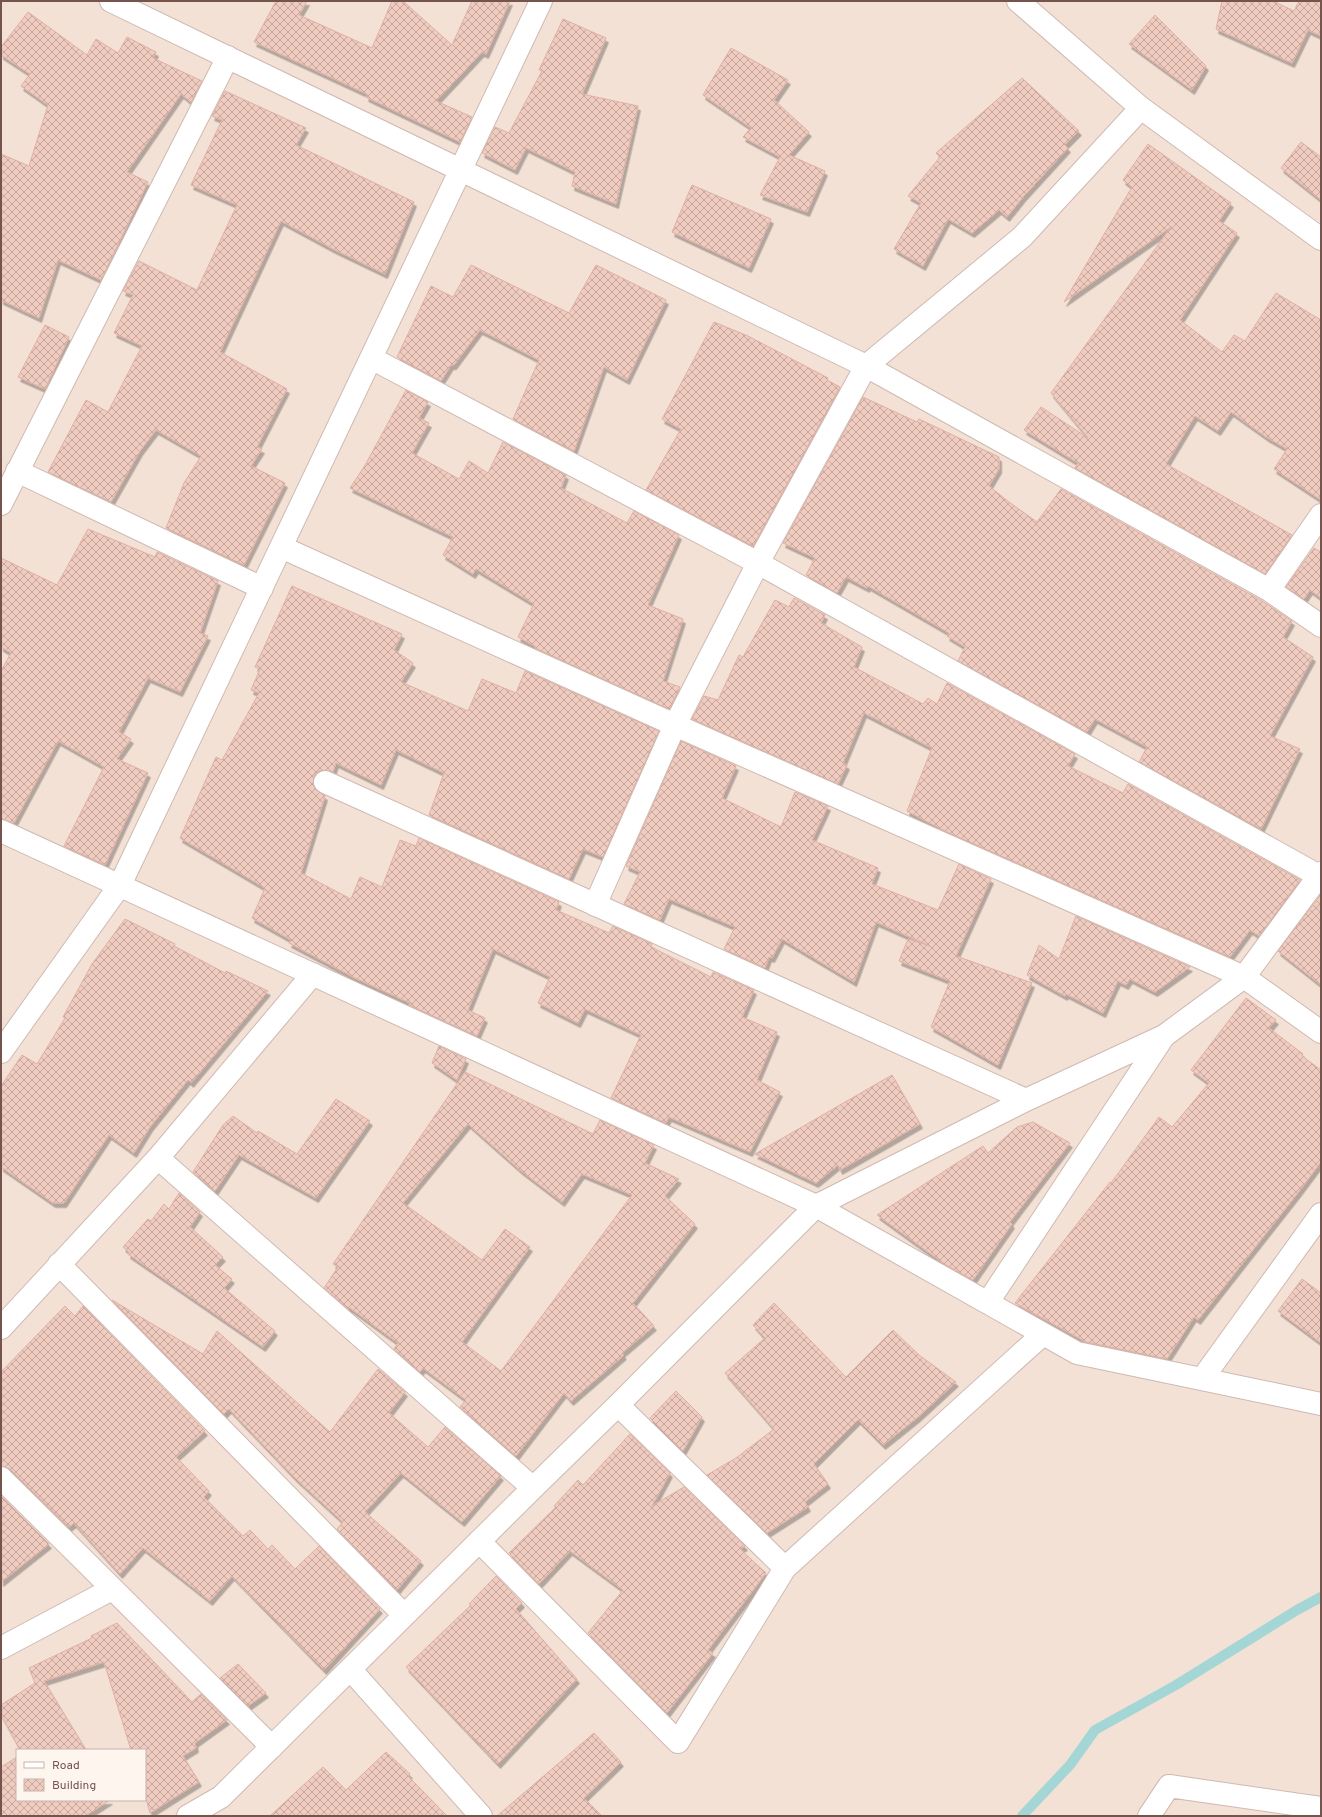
<svg xmlns="http://www.w3.org/2000/svg" width="1322" height="1817" viewBox="0 0 1322 1817" font-family="Overpass,sans-serif">
<defs>
<pattern id="building-cross-hatch" width="8" height="8" patternUnits="userSpaceOnUse"><rect width="8" height="8" fill="#efcbc0"/><path d="M0 0l8 8M0 8l8-8" fill="none" stroke="#c6a79e"/></pattern>
<filter id="shadow"><feDropShadow dx="2.5" dy="4.5" stdDeviation="0" flood-color="#0004"/></filter>
</defs>
<rect width="100%" height="100%" fill="#fbf0e7"/>
<path fill="#f3e1d6" fill-rule="evenodd" d="M1,1H1321V1816H1ZM17,1750H145V1800H17Z"/>
<g fill="none" stroke-linecap="round" stroke-linejoin="round">
<path stroke="#a3d6d5" stroke-width="10" d="M1022,1816L1070,1765L1095,1730L1176,1685L1297,1610L1321,1597"/>
</g>
<path fill="url(#building-cross-hatch)" stroke="#e1afa2" fill-rule="evenodd" filter="url(#shadow)" d="M276,1H307L299,15L372,48L392,1H403L452,45L472,1H510L486,54L482,52L436,101L472,117L460,142L366,97L367,94L254,42Z
M1222,1H1273L1294,11L1299,1H1321V36L1308,30L1292,63L1216,29Z
M28,12L87,55L96,39L118,53L127,37L156,52L153,58L202,81L191,102L181,94L127,172L148,182L101,280L58,260L39,318L1,300V154L29,166L48,105L21,86L30,74L1,55V47Z
M1155,15L1206,66L1192,90L1129,44Z
M563,19L606,38L582,94L638,106L616,204L572,186L575,172L526,148L515,170L482,153L495,127L509,133L542,71L539,70Z
M731,48L788,80L774,100L809,132L789,155L825,171L807,212L760,195L780,157L743,137L751,128L703,95Z
M1022,78L1079,131L1065,145L1068,148L1023,197L1007,217L999,210L972,233L948,219L923,266L894,249L921,203L908,196L940,157L936,153Z
M225,91L306,128L296,145L414,202L385,274L333,249L281,221L220,352L287,389L257,447L262,449L251,466L285,483L244,565L166,528L184,483L201,456L156,430L140,451L111,502L48,472L86,400L108,412L142,346L114,333L133,295L123,291L139,261L197,290L237,205L191,185L222,120L212,116Z
M1301,142L1321,157V200L1281,168Z
M1148,144L1231,203L1219,221L1237,233L1180,320L1222,352L1234,335L1245,341L1276,293L1321,320V500L1274,469L1287,449L1266,437L1231,412L1218,431L1195,416L1166,464L1292,535L1265,574L1075,468L1078,463L1024,430L1041,407L1088,438L1051,393L1171,227L1064,302L1132,187L1123,180Z
M692,185L771,219L749,268L672,232Z
M471,265L569,313L596,265L666,300L627,380L604,367L574,451L513,419L539,360L480,330L454,365H451L441,381L397,357L431,286L453,297Z
M714,322L748,336L828,378L827,380L840,387L753,546L646,490L681,429L662,419Z
M45,325L69,337L45,389L18,377Z
M406,390L428,402L419,418L429,423L412,453L459,479L469,461L488,473L503,442L566,475L561,488L627,523L634,511L679,535L648,605L683,619L663,681L680,687L669,709L535,648V646L518,637L534,604L476,569L473,574L443,555L453,537L350,488L364,467Z
M863,397L917,422L919,419L999,457V469L989,486L1009,502L1037,522L1061,489L1262,601L1292,621L1283,637L1313,657L1270,736L1300,749L1261,829L1139,762L1147,747L1095,719L1087,732L958,661L965,647L947,636L949,633L868,586L867,588L846,577L837,593L806,575L815,558L783,543Z
M88,529L155,557L157,552L218,581L200,633L208,636L180,692L148,678L119,732L131,739L117,759L148,773L105,865L64,846L104,767L58,741L14,823L1,819V671L11,653L1,647V558L57,585Z
M1314,548L1321,552V598L1310,590L1304,599L1286,587Z
M292,586L402,634L394,650L413,663L401,682L468,711L482,679L516,693L525,671L659,731L603,857L583,849L569,879L429,815L444,773L396,750L381,785L336,763L333,772L323,770L317,772L314,776L313,783L315,789L325,796L301,873L351,899L360,877L382,887L400,840L416,846L419,838L559,902L556,910L609,933L613,926L652,944L651,947L711,977L713,972L754,990L742,1017L777,1032L757,1080L780,1092L750,1152L669,1117L666,1123L611,1098L641,1035L585,1009L578,1023L538,1003L550,977L493,949L468,1010L485,1018L477,1036L409,1005L410,1003L355,978L289,943L291,940L252,918L265,888L180,838L216,757L222,760L259,693L251,690L260,669L255,667Z
M794,598L825,615L821,623L862,647L854,667L923,704L928,698L937,704L947,683L1075,754L1068,766L1123,793L1128,784L1300,880L1259,936L1250,930L1230,957L947,832L907,811L932,748L864,713L843,763L847,765L838,784L692,719L704,696L718,700L739,655L743,657L775,600L789,607Z
M681,741L736,766L722,798L781,827L795,792L828,806L812,840L878,868L872,884L938,910L959,864L991,879L956,956L1032,983L998,1065L931,1027L950,981L899,961L908,939L930,946L876,922L854,982L782,939L772,958L769,957L765,968L724,949L735,927L669,899L660,920L624,904L640,872L626,866Z
M1321,894V985L1278,951Z
M1076,916L1190,967L1155,992L1130,979L1126,985L1118,981L1103,1013L1066,994L1065,996L1027,975L1039,945L1059,959Z
M125,919L175,944L174,946L225,973L226,971L268,991L191,1083L188,1080L150,1127L134,1153L109,1135L64,1203H53L1,1167V1086L22,1055L37,1064L65,1018L63,1017L92,964Z
M1246,998L1276,1020L1269,1028L1303,1054L1302,1056L1321,1070V1162L1297,1194L1198,1320L1194,1317L1167,1359L1086,1342L1015,1303L1110,1182L1111,1183L1159,1117L1172,1127L1209,1083L1191,1070Z
M439,1046L466,1059L457,1080L432,1063Z
M465,1072L593,1134L600,1120L654,1145L645,1163L679,1179L665,1196L695,1224L633,1303L654,1326L622,1353L624,1355L571,1401L564,1393L516,1456L460,1407L466,1400L423,1368L420,1372L394,1349L398,1343L350,1308L348,1309L324,1288L338,1267L333,1264ZM468,1124L520,1170L562,1202L582,1174L632,1195L501,1371L462,1342L530,1247L505,1229L482,1260L403,1203Z
M892,1075L920,1124L840,1170L838,1165L816,1183L755,1154Z
M336,1099L370,1121L316,1198L239,1155L215,1191L193,1172L223,1125L233,1116L257,1133L258,1131L297,1154Z
M1033,1122L1070,1143L1010,1222L1012,1224L973,1280L946,1265L877,1215L983,1146L988,1153L1017,1127Z
M179,1193L200,1212L190,1227L223,1257L215,1265L232,1279L224,1288L275,1331L263,1347L128,1254L129,1252L123,1247L148,1219L151,1221L164,1204L169,1209Z
M1302,1279L1321,1293V1343L1278,1311Z
M112,1300L203,1354L217,1331L330,1432L378,1369L405,1392L389,1413L428,1447L445,1427L501,1476L462,1522L401,1473L365,1512L421,1561L397,1590L337,1529L343,1522L295,1478L229,1409L224,1414Z
M774,1303L846,1377L893,1330L919,1355L956,1382L918,1417L883,1445L858,1420L814,1464L828,1484L805,1502L808,1507L767,1533L707,1475L736,1458L774,1429L725,1373L765,1338L753,1325Z
M65,1306L75,1316L83,1306L205,1431L176,1457L209,1491L204,1497L243,1536L250,1530L268,1549L272,1545L295,1569L319,1546L380,1609L324,1670L232,1576L210,1601L143,1548L120,1574L74,1523L69,1527L10,1469L1,1466V1372Z
M676,1391L702,1417L683,1451L650,1418Z
M630,1434L670,1473L652,1506L684,1487L745,1546L740,1549L766,1573L708,1650L713,1653L667,1713L588,1633L623,1590L570,1551L539,1584L509,1553L556,1507L554,1506L578,1480L583,1485Z
M1,1496L49,1544L1,1582Z
M496,1576L522,1603L516,1609L577,1679L498,1764L406,1667L471,1605L469,1604Z
M117,1623L192,1702L201,1694L227,1720L195,1743L196,1748L183,1756L199,1782L150,1813L145,1795V1750H131L104,1662L44,1681L86,1750H20L1,1715V1705L35,1683L29,1668L92,1638L91,1636Z
M238,1664L266,1693L248,1706L220,1678Z
M594,1733L621,1762L584,1798L602,1816H497Z
M386,1752L410,1774L408,1776L447,1816H270L323,1767L346,1790Z
M17,1757V1800H110L85,1816H1V1767Z"/>
<g fill="none" stroke-linecap="round" stroke-linejoin="round">
<g stroke="#cfb9b1" stroke-width="24">
<path id="street" d="M111,1L866,366L1269,590L1321,626
M1018,1L1141,108L1321,239
M371,358L758,563L1319,876
M17,471L262,588
M1,504L228,57
M281,547L675,725L1244,977L1321,1032
M1269,590L1321,515
M325,782L1026,1100
M1,831L816,1206L1077,1353L1321,1404
M595,905L675,725L758,563L866,366L1022,237L1141,108
M1,1052L120,885L541,1
M158,1158L533,1488
M59,1264L404,1615
M988,1302L1164,1036
M1,1328L158,1158L313,974
M1202,1379L1321,1214
M618,1405L785,1568
M1,1478L272,1747
M479,1541L678,1742L785,1568L1043,1334
M1,1648L112,1589
M350,1669L481,1816
M188,1816L221,1797L533,1488L618,1405L816,1206L1026,1100L1164,1036L1244,977L1321,873
M1149,1816L1169,1786L1321,1808"/>
</g>
<use href="#street" stroke="#fff" stroke-width="22"/>
</g>
<rect width="1322" height="1817" fill="none" stroke="#74544d" stroke-width="4"/>
<rect x="16" y="1749" width="130" height="52" fill="#fef5ee" stroke="#c7b5ae"/>
<rect x="24" y="1762" width="20" height="6" fill="#ffffff" stroke="#c7b5ae"/>
<text x="52" y="1769" font-size="12" fill="#74544d">Road</text>
<rect x="24" y="1779" width="20" height="12" fill="url(#building-cross-hatch)" stroke="#c7b5ae"/>
<text x="52" y="1789" font-size="12" fill="#74544d">Building</text>
</svg>
